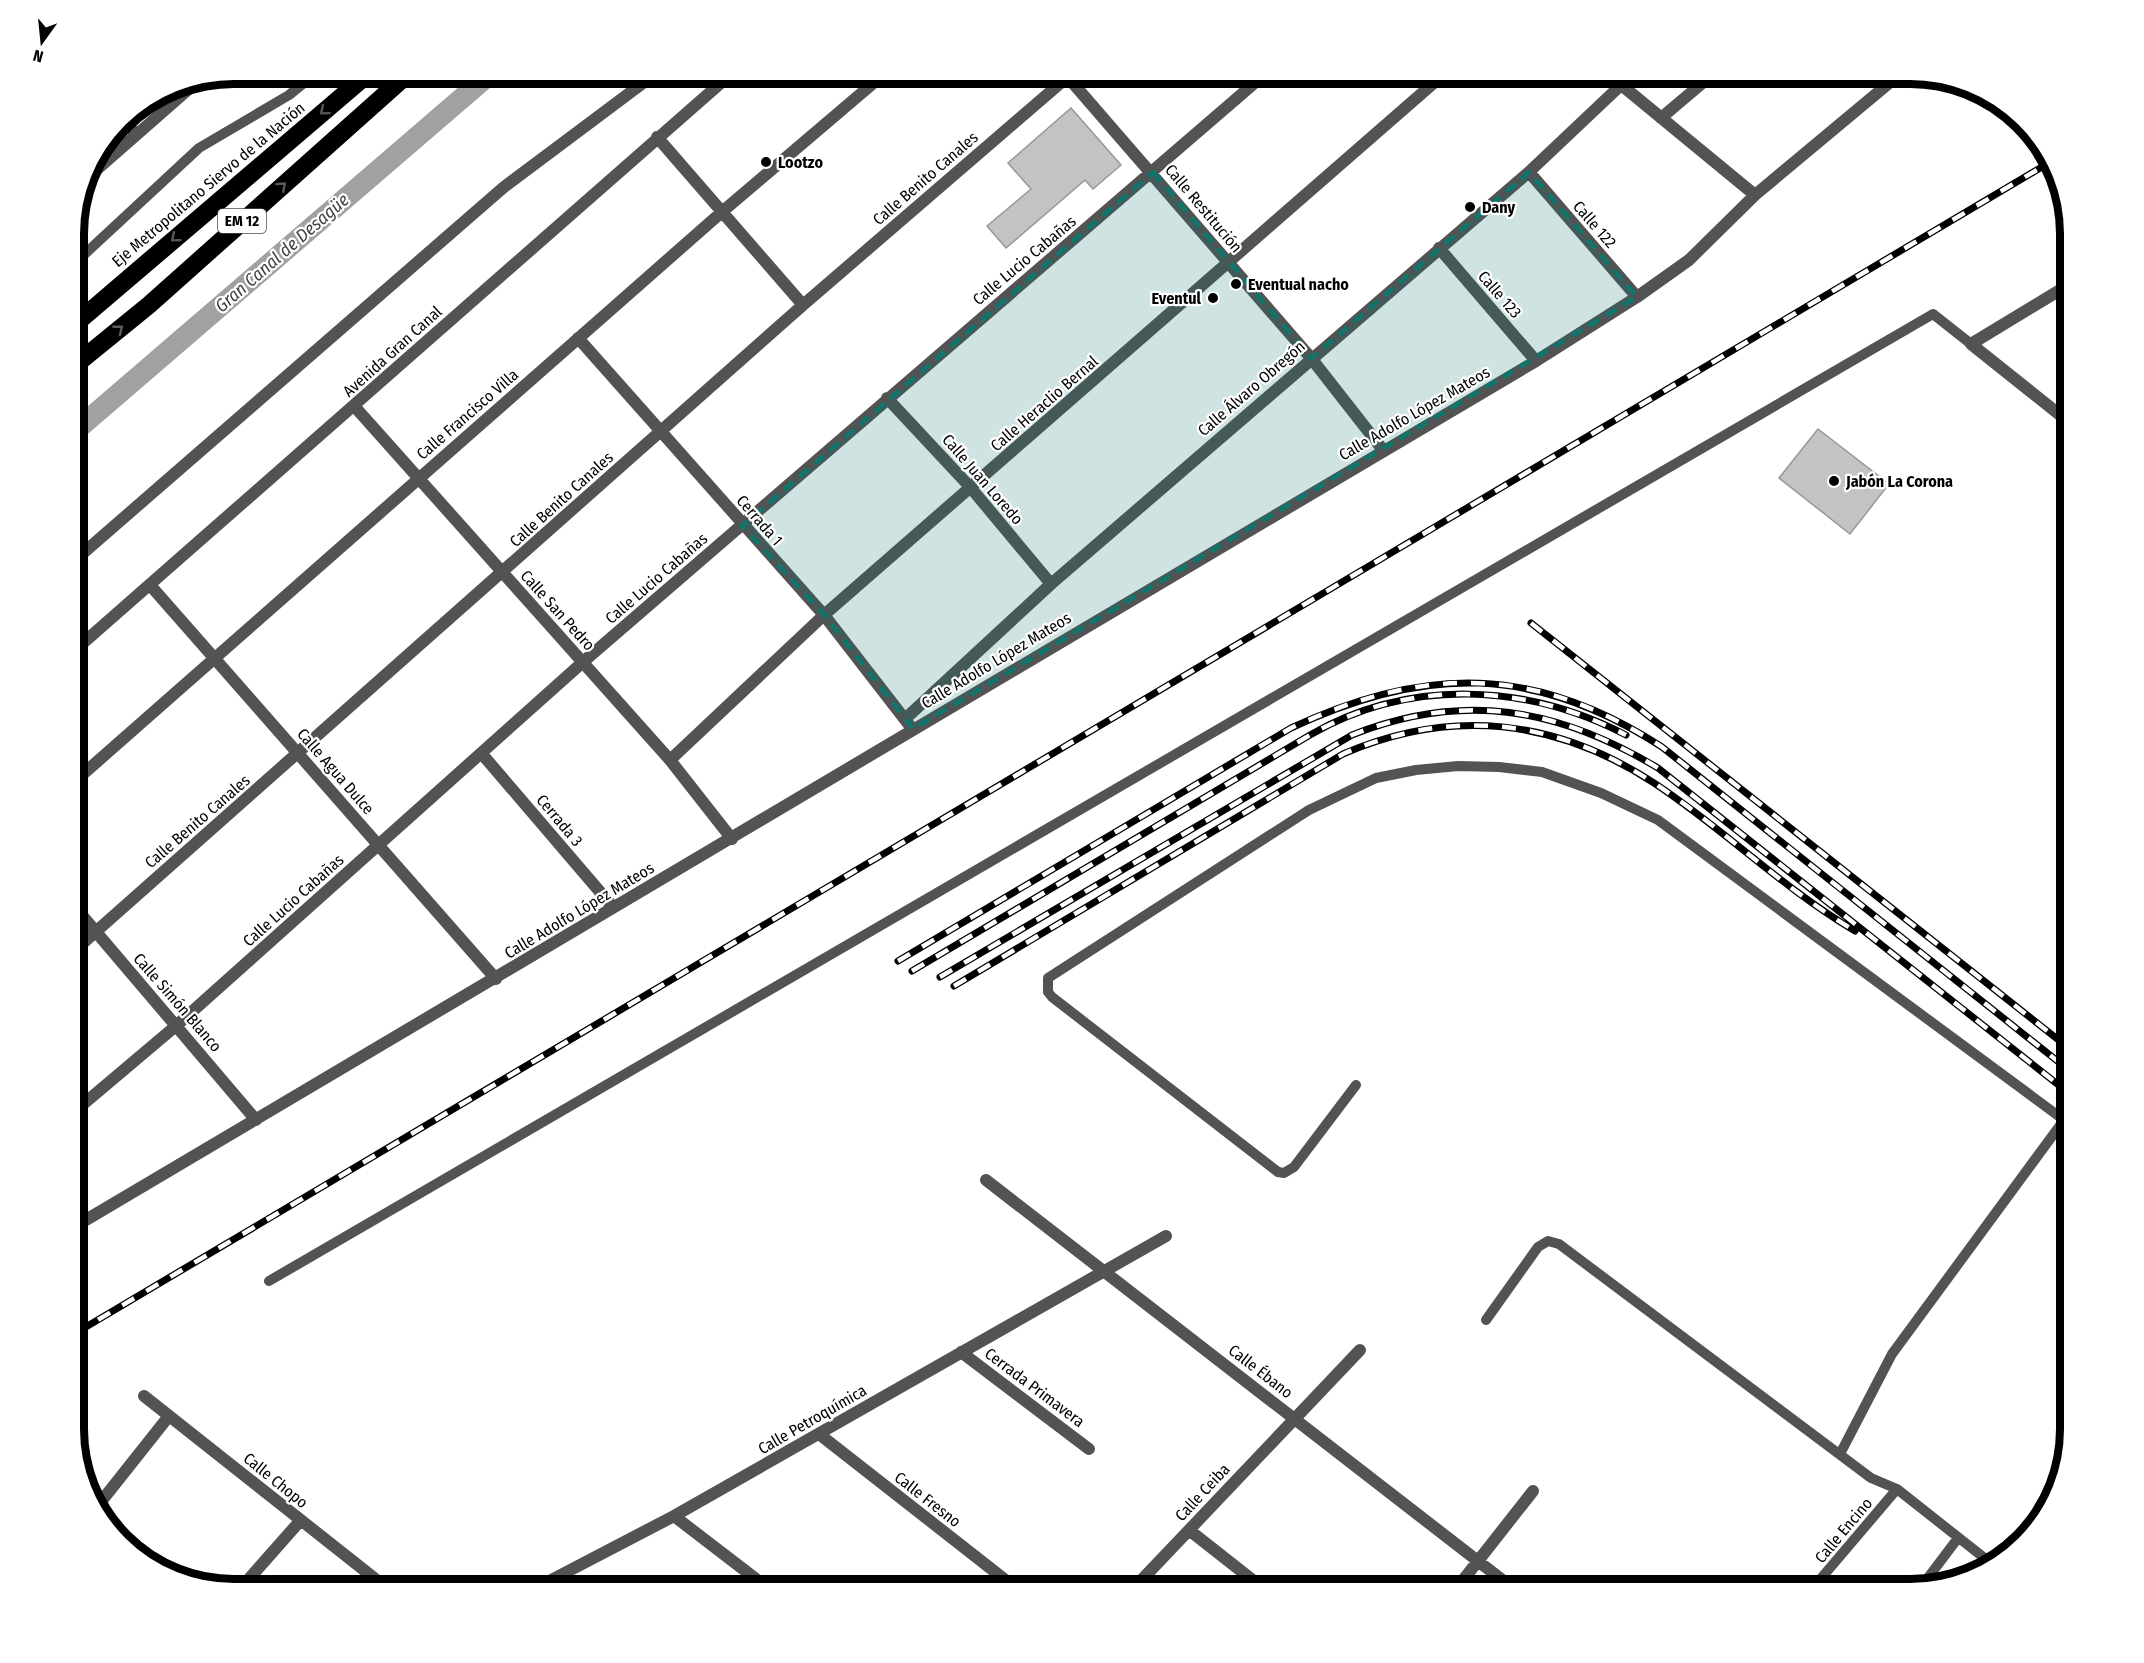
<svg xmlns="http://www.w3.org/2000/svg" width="2144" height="1663" viewBox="0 0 2144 1663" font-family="'Fira Sans Condensed',sans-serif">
<rect width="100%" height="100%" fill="#fff"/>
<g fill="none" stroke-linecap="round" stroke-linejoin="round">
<path stroke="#a1a1a1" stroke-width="21" d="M74,432L490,74"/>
</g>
<path fill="#c3c3c3" stroke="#979797" stroke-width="1.5" d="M1071,108L1121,165L1093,189L1085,180L1006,248L987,226L1031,189L1008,163Z
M1818,429L1889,484L1850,534L1779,478Z"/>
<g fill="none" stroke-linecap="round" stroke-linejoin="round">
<path stroke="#535353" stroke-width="10" d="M74,264L199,148L289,95L315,74
M1356,1085L1294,1167L1284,1173L1278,1172L1052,997L1048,992V978L1309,810L1376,778L1416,770L1458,766L1499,767L1542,772L1601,793L1658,820L2064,1120L1892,1354L1840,1454
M269,1281L1933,314L1971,344
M1486,1320L1538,1247L1548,1241L1559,1244L1871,1478L1897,1489L1992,1564
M1921,1587L1958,1538
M1812,1589L1897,1489"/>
<path stroke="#535353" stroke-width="12" d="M1065,74L1311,358L1383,450
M1608,74L1755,195
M1661,118L1713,74
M123,119L136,135
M657,137L803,305
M1529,172L1637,297
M86,179L199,80
M1439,248L1536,361
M2070,284L1971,344L2070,423
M578,338L824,615L910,726
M887,398L971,488L1051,584
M355,407L670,760L732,839
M74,561L504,187L655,74
M150,585L496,979
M74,651L731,74
M905,719L1051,584L1529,172L1621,85
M482,754L613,907
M670,760L824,615L1444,74
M74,782L723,211L884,74
M74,906L256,1120
M74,951L803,305L1071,74
M74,1112L177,1025L583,662L1265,74
M986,1180L1514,1589
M74,1227L1536,361L1637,297L1689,260L1755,195L1900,74
M961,1352L1089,1449
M144,1396L388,1589
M819,1434L1017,1589
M96,1508L169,1416
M674,1516L769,1589
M1189,1530L1264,1589
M240,1589L300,1521
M534,1589L674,1516L1166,1236
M1133,1589L1360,1350
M1456,1589L1533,1491"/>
<path stroke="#000" stroke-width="18" d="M74,325L368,74
M74,366L149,305L408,74"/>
<g stroke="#000" stroke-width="7">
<path id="rail" d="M1531,623L2070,1049
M898,961L1291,728C1425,665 1536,665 1662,747L2070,1071
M912,971L1310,735C1409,678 1526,683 1626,735
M940,977L1352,735C1463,691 1558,708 1658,768L2070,1094
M954,986L1343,754C1451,707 1556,719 1654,783C1724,829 1781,887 1855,931
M74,1334L2052,161"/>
</g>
<use href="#rail" stroke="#fff" stroke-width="4.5" stroke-dasharray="14" stroke-linecap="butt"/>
</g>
<defs><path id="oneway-chevron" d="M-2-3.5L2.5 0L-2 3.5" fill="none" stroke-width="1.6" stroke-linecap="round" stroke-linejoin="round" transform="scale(1.5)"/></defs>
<g stroke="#595959">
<use href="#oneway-chevron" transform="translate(324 111) rotate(140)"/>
<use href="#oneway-chevron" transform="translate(282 186) rotate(-42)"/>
<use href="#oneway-chevron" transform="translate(175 238) rotate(140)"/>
<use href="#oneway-chevron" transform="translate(119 329) rotate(-39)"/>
</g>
<path fill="#0f766e" fill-opacity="0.2" stroke="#0f766e" stroke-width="4.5" stroke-dasharray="12 8" stroke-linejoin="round" d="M1153,172L1311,358L1529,172L1637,297L913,729L824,615L742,526Z"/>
<g fill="#000" stroke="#fff" stroke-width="2">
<circle cx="766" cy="162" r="6"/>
<circle cx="1470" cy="207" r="6"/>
<circle cx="1236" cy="284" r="6"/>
<circle cx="1213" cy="298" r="6"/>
<circle cx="1834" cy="481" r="6"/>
</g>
<g text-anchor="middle" stroke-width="4.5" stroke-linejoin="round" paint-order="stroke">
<rect fill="#fff" stroke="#4c4c4c" stroke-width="1.5" x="218" y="209" width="48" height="24" rx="4.5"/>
<g font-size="15" font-weight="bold" fill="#000">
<text x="242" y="226">EM 12</text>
</g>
<g font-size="16" font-weight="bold" fill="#000" stroke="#fff" text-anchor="start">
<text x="778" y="168">Lootzo</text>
<text x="1482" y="213">Dany</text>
<text x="1248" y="290">Eventual nacho</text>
<text x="1201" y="304" text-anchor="end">Eventul</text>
<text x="1846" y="487">Jabón La Corona</text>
</g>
<g font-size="16" fill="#000" stroke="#fff">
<text transform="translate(925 178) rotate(-41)" y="6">Calle Benito Canales</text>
<text transform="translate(208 184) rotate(-40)" y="6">Eje Metropolitano Siervo de la Nación</text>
<text transform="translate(1204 208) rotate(50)" y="6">Calle Restitución</text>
<text transform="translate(1595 224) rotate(49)" y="6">Calle 122</text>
<text transform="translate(1024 260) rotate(-40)" y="6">Calle Lucio Cabañas</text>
<text transform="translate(1500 294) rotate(49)" y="6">Calle 123</text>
<text transform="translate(392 351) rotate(-42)" y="6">Avenida Gran Canal</text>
<text transform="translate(1251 388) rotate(-41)" y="6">Calle Álvaro Obregón</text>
<text transform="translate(1044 403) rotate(-41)" y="6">Calle Heraclio Bernal</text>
<text transform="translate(1414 413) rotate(-30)" y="6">Calle Adolfo López Mateos</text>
<text transform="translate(467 414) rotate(-41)" y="6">Calle Francisco Villa</text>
<text transform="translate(983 479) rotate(49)" y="6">Calle Juan Loredo</text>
<text transform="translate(561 499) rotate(-42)" y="6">Calle Benito Canales</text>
<text transform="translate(760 520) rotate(49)" y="6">Cerrada 1</text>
<text transform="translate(656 578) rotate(-41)" y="6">Calle Lucio Cabañas</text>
<text transform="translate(558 610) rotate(48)" y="6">Calle San Pedro</text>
<text transform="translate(996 660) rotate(-31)" y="6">Calle Adolfo López Mateos</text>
<text transform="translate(336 771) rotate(49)" y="6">Calle Agua Dulce</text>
<text transform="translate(560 820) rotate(50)" y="6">Cerrada 3</text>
<text transform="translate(197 821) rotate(-41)" y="6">Calle Benito Canales</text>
<text transform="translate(293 900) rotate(-42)" y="6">Calle Lucio Cabañas</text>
<text transform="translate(579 910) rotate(-31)" y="6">Calle Adolfo López Mateos</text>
<text transform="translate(178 1002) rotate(49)" y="6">Calle Simón Blanco</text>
<text transform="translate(1261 1371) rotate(38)" y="6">Calle Ébano</text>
<text transform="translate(1035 1387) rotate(37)" y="6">Cerrada Primavera</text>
<text transform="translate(812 1419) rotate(-30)" y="6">Calle Petroquímica</text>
<text transform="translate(276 1480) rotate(39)" y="6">Calle Chopo</text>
<text transform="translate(1202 1492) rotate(-47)" y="6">Calle Ceiba</text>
<text transform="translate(928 1499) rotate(38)" y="6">Calle Fresno</text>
<text transform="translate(1843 1530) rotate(-50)" y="6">Calle Encino</text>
</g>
<g font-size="18" font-style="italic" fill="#424242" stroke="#fff">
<text transform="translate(282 253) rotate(-41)" y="6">Gran Canal de Desagüe</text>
</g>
</g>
<path d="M0 0H2144V1663H0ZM234 84H1910A150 150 0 0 1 2060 234V1429A150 150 0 0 1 1910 1579H234A150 150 0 0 1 84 1429V234A150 150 0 0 1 234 84Z" fill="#fff" fill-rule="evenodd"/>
<path fill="none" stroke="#000" stroke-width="8" d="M234 84H1910A150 150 0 0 1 2060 234V1429A150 150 0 0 1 1910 1579H234A150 150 0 0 1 84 1429V234A150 150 0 0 1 234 84Z"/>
<g transform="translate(42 42) rotate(195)" stroke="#ffffff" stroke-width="4.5" paint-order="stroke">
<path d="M0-4.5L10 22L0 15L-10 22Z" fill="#000000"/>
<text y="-9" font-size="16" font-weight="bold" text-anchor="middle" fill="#000000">N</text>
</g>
</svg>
